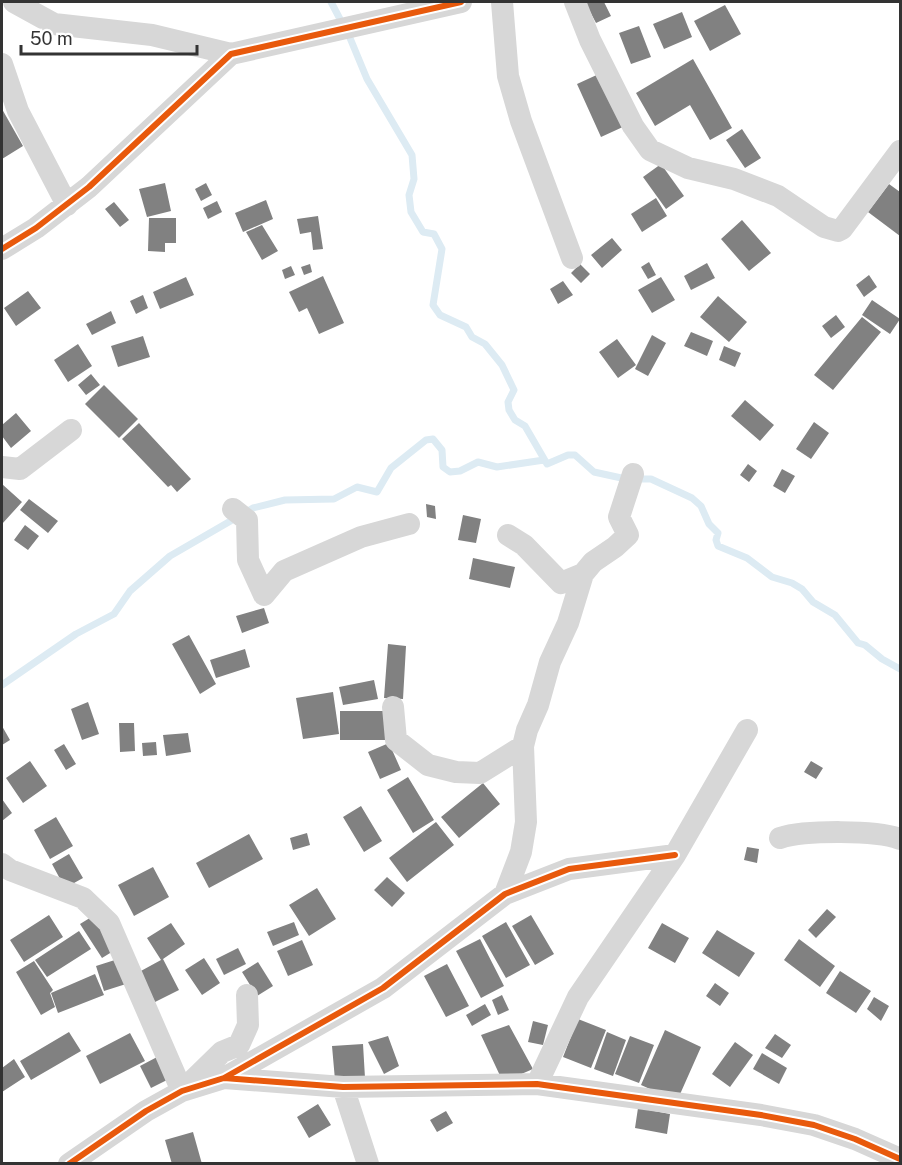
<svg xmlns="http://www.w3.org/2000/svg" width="902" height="1165" viewBox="0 0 902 1165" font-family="'Public Sans',sans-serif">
<rect width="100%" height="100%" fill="#fff"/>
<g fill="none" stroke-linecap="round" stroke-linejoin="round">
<path stroke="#ddebf3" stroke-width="7" d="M331,2L350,38L367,79L412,155L414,179L409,195L411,212L423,232L434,234L442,249L433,305L440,315L466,327L472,337L485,344L502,365L514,390L508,402L509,410L515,420L525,426L547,464L568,455H575L594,472L626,479H651L692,498L701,506L709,524L718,533L716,540L718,546L747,558L772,577L792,583L802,589L813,602L835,615L858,643L865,645L882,659L900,669
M2,685L76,634L114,614L130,591L170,556L253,508L285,500L334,499L357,487L377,492L391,468L426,440L433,439L442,450L443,467L450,472L460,471L478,462L497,467L544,460"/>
</g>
<path fill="#818181" d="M585,2H604L611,16L596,23Z
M725,5L741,34L710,51L694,21Z
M682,12L692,37L664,49L653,24Z
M639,26L651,57L631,64L619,33Z
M693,59L732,128L710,140L690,105L655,126L636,93Z
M601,73L625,126L601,137L577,84Z
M2,109L23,146L2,159Z
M742,129L761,158L745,168L726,140Z
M661,164L684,196L666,209L643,177Z
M165,183L171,211L147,217L139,189Z
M206,183L212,195L201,201L195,189Z
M889,184L900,192V236L868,212Z
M656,198L667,216L642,232L631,214Z
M266,200L273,219L243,232L235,213Z
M217,201L222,212L208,219L203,208Z
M114,202L129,220L120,227L105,209Z
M318,216L323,249L313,250L311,232L300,234L297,219Z
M149,218H176V243H165V252L148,251Z
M742,220L771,253L749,271L721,239Z
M262,225L278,251L262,260L246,232Z
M612,238L622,250L602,268L591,255Z
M649,262L656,275L648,279L641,267Z
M707,263L715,278L691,290L684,276Z
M310,264L312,272L304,275L301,267Z
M580,264L590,274L581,283L571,273Z
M291,266L295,275L285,279L282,270Z
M869,275L877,287L864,297L856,285Z
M323,276L344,323L319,334L307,308L299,312L289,292Z
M186,277L194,295L160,309L153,292Z
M661,277L675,300L652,313L638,290Z
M563,281L573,295L558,304L550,289Z
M28,291L41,308L16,326L4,308Z
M143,295L148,308L136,314L130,301Z
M718,296L747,322L729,342L700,317Z
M872,300L900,319L890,334L862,315Z
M111,311L116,323L92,335L86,324Z
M836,315L845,327L831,338L822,326Z
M862,317L881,332L833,390L814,375Z
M691,332L713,341L707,356L684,346Z
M652,335L666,343L648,376L635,369Z
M143,336L150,357L118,367L111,346Z
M617,339L636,365L618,378L599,352Z
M78,344L92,366L68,382L54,360Z
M724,346L741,353L735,367L719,360Z
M91,374L100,385L86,395L78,385Z
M104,385L138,419L119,438L85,404Z
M745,400L774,425L760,441L731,416Z
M16,413L31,431L11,448L2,436V425Z
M814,422L829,433L811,459L796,449Z
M139,423L191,479L177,492L171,485L168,487L122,439Z
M748,464L757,471L749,482L740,475Z
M782,469L795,476L785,493L773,486Z
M2,484L22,502L2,524Z
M29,499L58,521L48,533L20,510Z
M426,504L435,506L436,519L427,517Z
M463,515L481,519L476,543L458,540Z
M25,525L39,536L28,550L14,540Z
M473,558L515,567L510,588L469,579Z
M264,608L269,623L242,633L236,616Z
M189,635L216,684L200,694L172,644Z
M388,644L406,646L403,699L384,698Z
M245,649L250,667L216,678L210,660Z
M374,680L378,699L343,705L339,687Z
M333,692L339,734L303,739L296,698Z
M88,702L99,734L82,740L71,709Z
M340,711H387V740H340Z
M119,723H134L135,751L120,752Z
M2,726L10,740L2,745Z
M188,733L191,752L166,756L163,735Z
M156,742L157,755L143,756L142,743Z
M389,743L401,770L380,779L368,752Z
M64,744L76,764L66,770L54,750Z
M30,761L47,786L23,803L6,778Z
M811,761L823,768L816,779L804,772Z
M408,777L434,820L413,833L387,790Z
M483,783L500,804L459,838L441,817Z
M2,799L12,813L2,821Z
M361,806L382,841L364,852L343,817Z
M56,817L73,846L50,859L34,830Z
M436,822L454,845L407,882L389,858Z
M307,833L310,845L293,850L290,838Z
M249,834L263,859L209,888L196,863Z
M747,847L759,849L757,863L744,860Z
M69,854L83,878L65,888L52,864Z
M153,867L169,897L134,916L118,885Z
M387,877L405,893L392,907L374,890Z
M317,888L336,919L309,936L289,905Z
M827,909L836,917L816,938L808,930Z
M49,915L63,937L24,962L10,940Z
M531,915L554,954L535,965L512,926Z
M93,916L115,950L102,958L80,924Z
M294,922L299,935L273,946L267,932Z
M506,922L530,965L506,978L482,936Z
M171,923L185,944L163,959L179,990L155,1002L139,972L161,960L147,938Z
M662,923L689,938L675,963L648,948Z
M717,930L755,953L739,977L702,953Z
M79,931L91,949L47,977L35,960Z
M480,939L504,986L481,998L456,951Z
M799,939L835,966L820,987L784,960Z
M302,940L313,965L288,976L277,951Z
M238,948L246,964L224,975L216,959Z
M204,958L220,983L202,995L185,970Z
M118,959L126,984L104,991L96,966Z
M34,961L53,990L50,993L55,1007L41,1015L16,972Z
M258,962L273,986L257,996L242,972Z
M447,964L469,1006L446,1017L424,976Z
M840,971L871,991L856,1013L826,993Z
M95,974L104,995L58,1013L51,993Z
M715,983L729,993L720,1006L706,996Z
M502,995L509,1010L498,1015L492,1000Z
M874,997L889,1006L881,1021L867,1009Z
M485,1004L491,1015L472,1026L466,1015Z
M578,1019L606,1030L591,1068L563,1057Z
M533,1021L548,1025L543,1045L528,1042Z
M509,1025L533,1069L503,1082L481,1035Z
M665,1030L701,1047L677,1101L641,1085Z
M69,1032L81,1051L31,1080L20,1061Z
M607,1032L626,1040L613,1076L594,1069Z
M130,1033L145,1061L100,1084L86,1056Z
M775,1034L791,1045L782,1058L765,1048Z
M388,1036L399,1066L384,1074L368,1042Z
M630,1036L654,1045L639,1083L615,1074Z
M735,1042L753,1055L730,1087L712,1074Z
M363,1044L365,1078L335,1080L332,1046Z
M762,1053L787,1068L779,1084L753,1069Z
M159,1056L171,1078L151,1088L140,1066Z
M14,1059L25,1077L2,1092V1068Z
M318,1104L331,1125L309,1138L297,1117Z
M638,1108L670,1114L667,1134L635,1128Z
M446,1111L453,1123L437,1132L430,1120Z
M193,1132L202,1164H172L165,1140Z"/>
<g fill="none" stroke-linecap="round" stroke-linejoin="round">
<path stroke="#d7d7d7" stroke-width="22" d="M14,2L54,24L152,35L231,54
M502,2L508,76L521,121L572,258
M575,2L590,40L633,126L650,150L688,168L734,179L778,196L824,227L838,231L842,229L900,151
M2,64L18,111L67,205
M2,249L36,228L89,187L231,54L461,2
M2,467L20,469L71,430
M233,509L247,520L248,560L264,595L284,571L361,537L409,524
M508,535L524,545L561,583L583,574
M393,707L396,740L428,765L456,772L480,773L523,746
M780,838C805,830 877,830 900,839
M2,864L10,870L83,898L109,923L182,1091L222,1052L239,1045L248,1025L247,995
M505,894L521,852L526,822L523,746L527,730L538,705L550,662L568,623L583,574L593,562L615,547L628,535L619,517L633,474
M224,1078L383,988L505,894L569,869L675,855
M537,1084L578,997L675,855L747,730
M343,1087L368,1164
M69,1164L146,1111L182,1091L224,1078L343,1087L537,1084L761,1115L814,1125L855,1139L900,1159"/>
<g stroke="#fff" stroke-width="10">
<path id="cycleway" d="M2,249L36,228L89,187L231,54L461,2
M224,1078L383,988L505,894L569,869L675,855
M69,1164L146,1111L182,1091L224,1078L343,1087L537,1084L761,1115L814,1125L855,1139L900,1159"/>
</g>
<use href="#cycleway" stroke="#e8590c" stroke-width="6"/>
</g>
<rect width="902" height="1165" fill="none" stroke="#333333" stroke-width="6"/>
<path d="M21 45v9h176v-9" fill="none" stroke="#333333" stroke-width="3"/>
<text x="30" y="45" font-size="18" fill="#333333" stroke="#ffffff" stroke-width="4.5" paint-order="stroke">50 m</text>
</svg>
